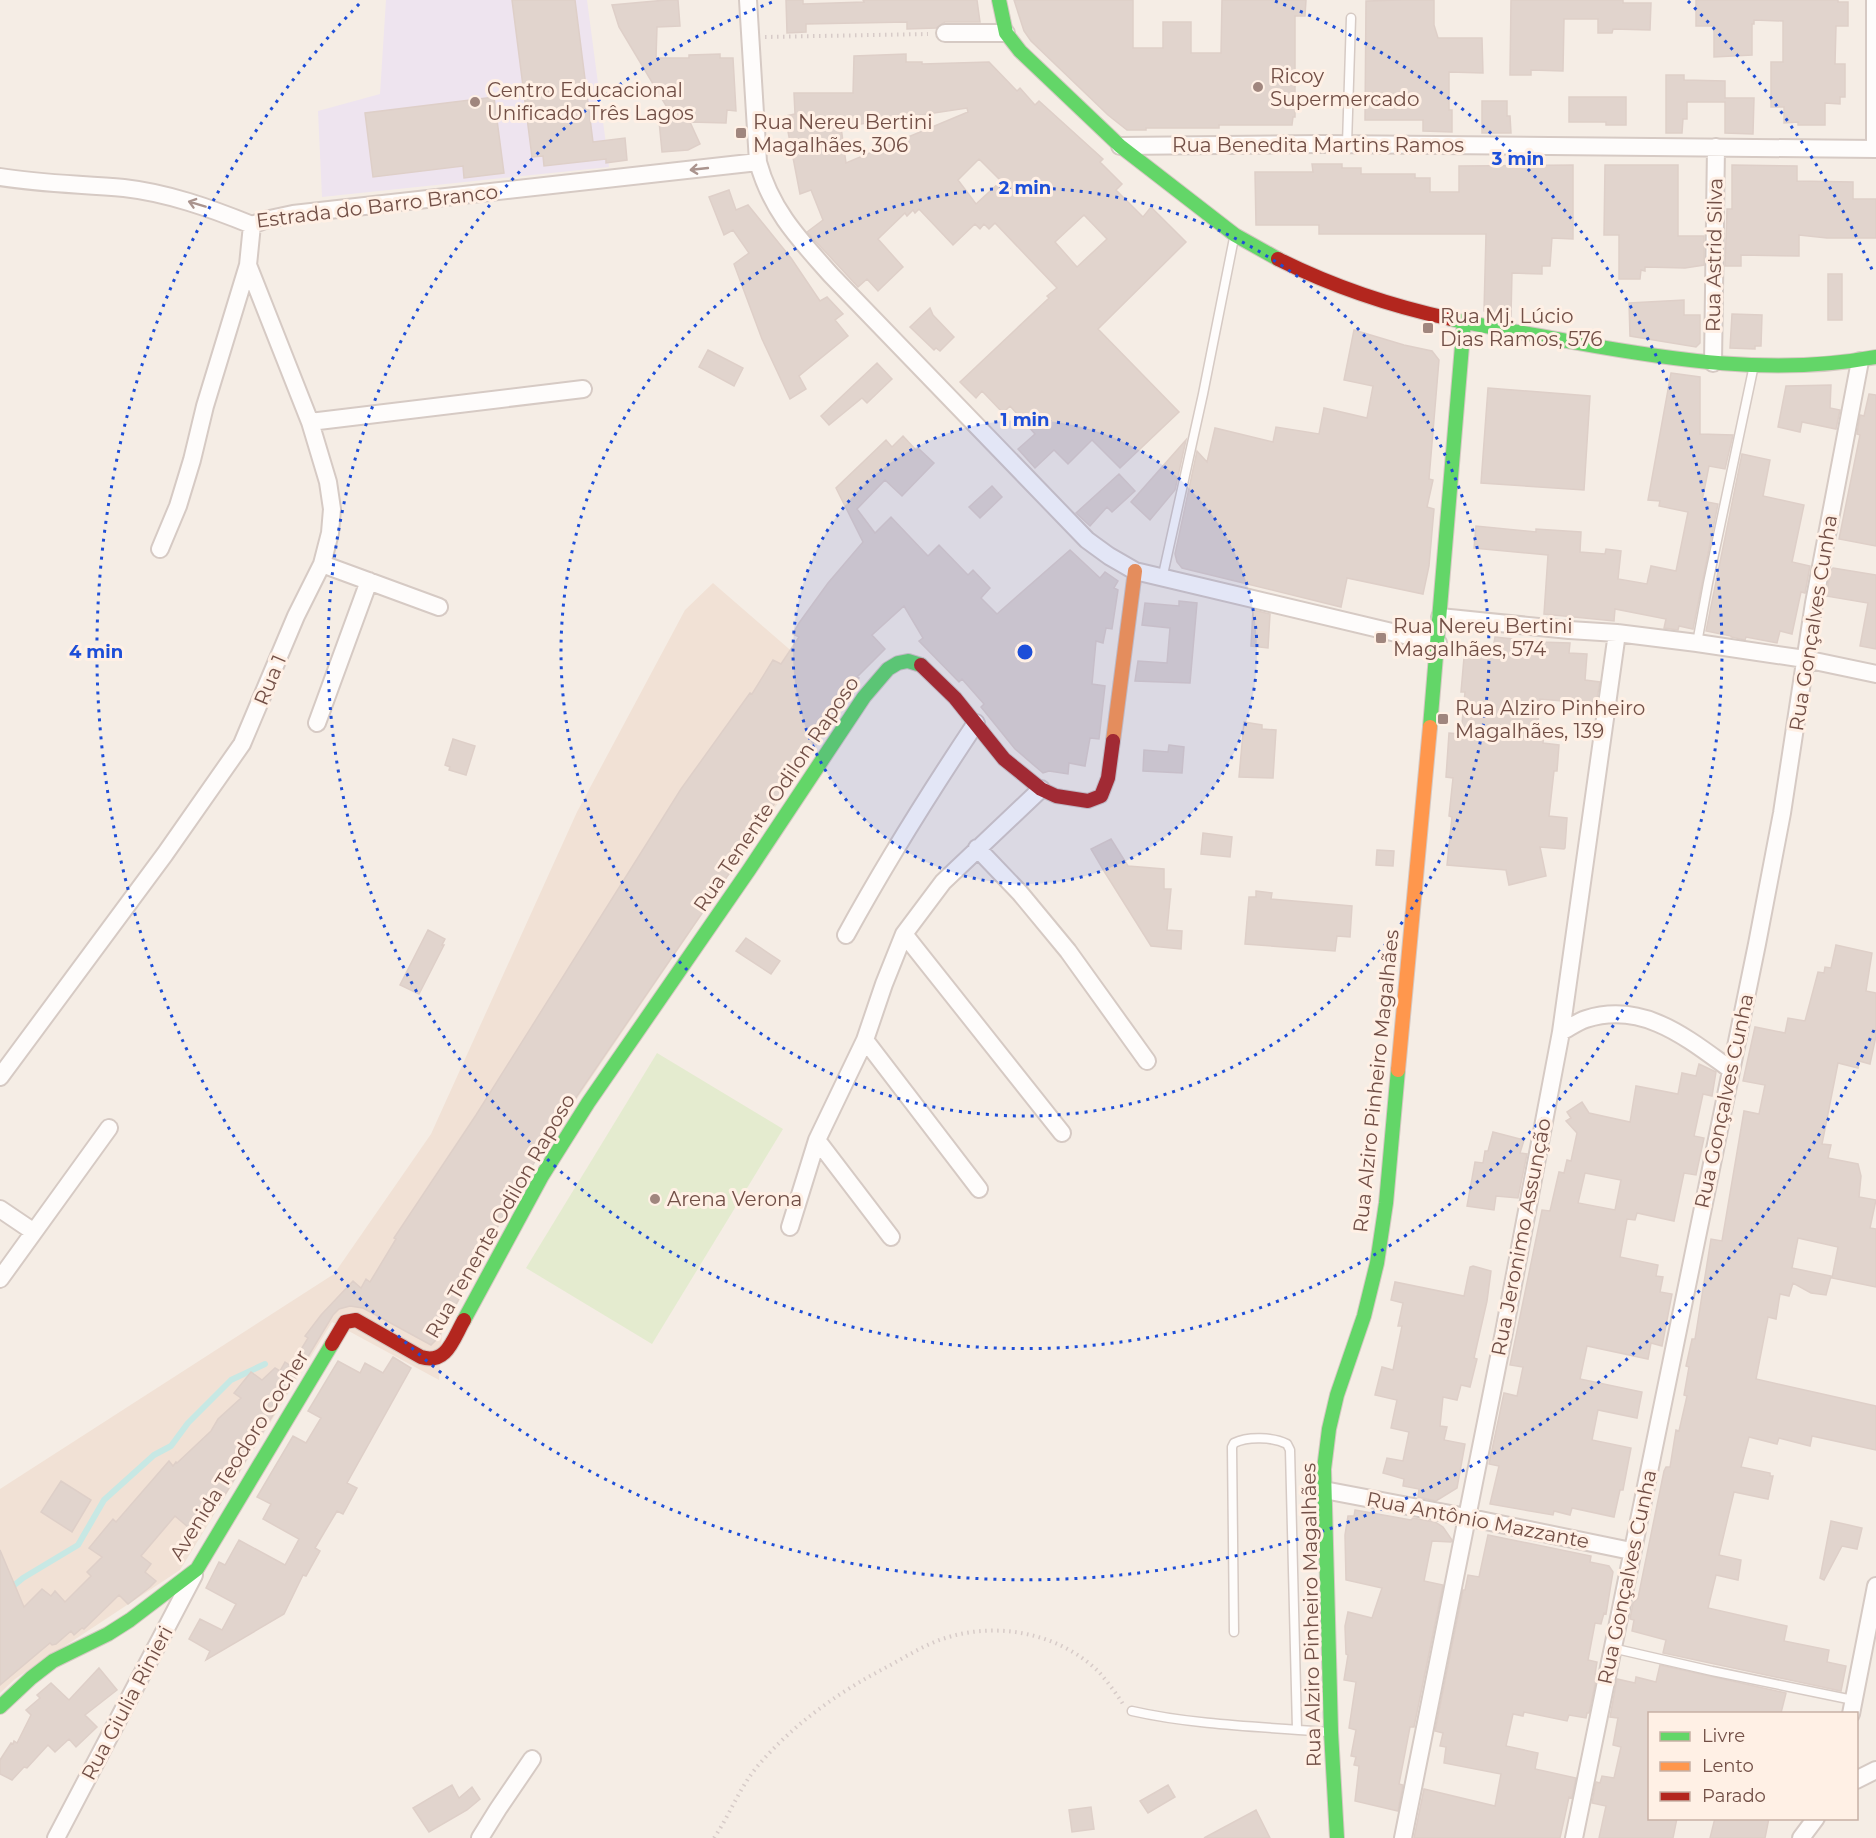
<svg xmlns="http://www.w3.org/2000/svg" width="1876" height="1838" viewBox="0 0 1876 1838" font-family="Montserrat,sans-serif">
<rect width="100%" height="100%" fill="#f5ede5"/>
<path fill="#f1e1d5" d="M713,583L848,700L530,1168L442,1333L439,1380L332,1322L180,1570L15,1679L0,1693V1489L334,1274L431,1134L577,812L685,610Z"/>
<path fill="#eee4ef" d="M386,0H587L609,167L322,197L318,111L380,94Z"/>
<path fill="#e4ebcf" d="M657,1053L783,1129L652,1344L526,1268Z"/>
<g fill="none" stroke-linecap="round" stroke-linejoin="round">
<path stroke="#c7e8e4" stroke-width="6" d="M0,1597L23,1578L78,1545L104,1500L154,1455L171,1446L188,1423L231,1380L265,1364"/>
</g>
<path fill="#e1d4cd" stroke="#decfc8" stroke-width="1.5" fill-rule="evenodd" d="M512,0H575L593,142L625,138L627,160L606,163V159L544,166L543,156L532,157Z
M666,0H678L680,26L657,27L656,58H689V55L720,54V58H733L736,111L727,110L726,123L690,122L700,144L688,150L662,152L659,121L674,119L619,27L612,5Z
M786,0H803V4L864,2L863,0H977L980,22H945L936,28L907,29V22L806,24V32L787,33Z
M1014,0H1133V48H1163V22H1191V53H1221L1222,0H1306L1305,16H1295V117H1293L1292,125H1219V128H1146V130H1127L1108,115L1031,41L1024,31Z
M1401,0H1434V25L1438,38H1482L1483,73L1449,72V110H1452V132L1423,131V120H1365L1366,1Z
M1511,0H1623V3H1651L1650,30L1613,29L1612,33H1598V19H1564L1563,71L1531,70V75H1510Z
M1696,0H1838V2H1848V26H1836L1835,64H1845V97H1840V104L1825,103V125H1798V122L1784,123V107H1771V62H1783V21L1754,20V24H1752V55L1714,57V26H1696Z
M906,54V62H922V64L989,62L1017,91L1020,88L1035,105L1039,101L1103,159L1100,162L1122,184L1116,190L1143,217L1151,207L1186,242L1098,329L1179,412L1120,468L1092,440L1068,464L1054,450L1035,468L1018,449L1035,434L1010,406L1003,413L982,391L976,398L960,382L1049,298L1047,296L1057,288L995,223L989,229L984,224L980,229L975,224L953,245L919,209L915,213L913,210L907,216L905,213L878,239L903,267L878,291L867,279L858,287L807,232L823,220L811,190L800,194L785,116L795,114L794,93H853L854,56ZM967,108L968,112L846,163L841,127ZM979,159L1001,181L976,204L958,180ZM1084,215L1107,239L1077,267L1055,242Z
M1666,75H1684V80L1725,81V98H1754L1753,134L1725,133V102H1687V119H1683L1682,133H1666Z
M494,97L504,173L464,178L463,166L373,177L365,113Z
M1569,97H1626V125H1606V122H1569Z
M1482,101H1507V116H1510L1511,133H1482Z
M1312,164H1342V168H1361V174H1415V178H1430V192H1459V166L1573,165V239L1552,238L1550,266H1542V274L1512,273L1511,316L1484,311L1486,234H1319V225H1256L1255,172H1313Z
M1605,165H1678V236H1704V265L1685,268L1645,267V271L1641,270L1640,279H1619V235H1604Z
M1732,165L1797,166V181L1853,182V199H1876V238H1827L1799,235V256L1741,255V266H1725L1727,209H1732Z
M729,190L736,210L748,205L791,258L820,301L827,297L843,314L835,320L848,336L799,376L806,389L790,399L762,339L734,264L749,253L733,230L724,235L709,197Z
M1828,274H1842V320H1828Z
M1684,300V315H1700V343L1696,347L1630,336L1629,303Z
M930,308L933,315L954,337L940,351L936,348L934,350L910,327Z
M1732,314L1762,315L1761,346H1755V349L1730,348Z
M1354,330L1404,345L1432,351L1439,360L1429,479L1433,480L1427,507L1434,509L1429,566L1423,594L1347,578L1341,607L1182,568L1177,562L1175,554L1197,451L1207,462L1215,428L1273,442L1276,427L1319,434L1324,408L1367,418L1373,386L1344,380Z
M708,350L743,368L734,386L699,367Z
M877,363L892,379L867,403L862,398L829,425L821,416Z
M1671,373L1700,377V434L1733,435L1725,469L1709,466L1702,501L1718,504L1693,629L1679,626L1678,630L1664,628L1666,619L1615,609L1614,621L1544,614L1548,555L1474,548L1476,526L1536,532V529L1581,532L1580,552L1605,554L1606,549L1621,551L1618,579L1647,584L1651,566L1676,571L1688,512L1659,506L1660,501L1648,500Z
M1831,385L1830,408L1840,410L1836,429L1802,422L1800,432L1778,427L1786,386Z
M1488,388L1590,396L1584,490L1481,483Z
M1869,394L1876,395V546L1839,539L1860,435L1857,434L1860,415L1864,416Z
M903,436L916,450L918,448L934,463L902,496L885,480L857,509L875,533L891,517L928,556L939,545L968,575L973,570L990,588L981,598L997,614L1070,550L1100,578L1105,572L1118,581L1114,588L1118,590L1112,629L1106,628L1103,643L1096,641L1092,684L1105,686L1099,739L1090,738L1085,766L1069,763L1068,774L1049,771L1043,773L1015,749L981,707L984,704L962,679L959,682L919,641L923,638L904,606L872,635L885,649L857,677L859,678L823,728L737,862L553,1131L513,1198L438,1338L431,1345L363,1308L350,1306L339,1309L333,1315L220,1503L208,1518L195,1533L175,1516L141,1556L151,1564L145,1572L156,1581L150,1587L128,1604L119,1595L84,1629L82,1628L74,1635L71,1631L56,1644L52,1645L50,1643L0,1685V1550L24,1607L42,1589L51,1596L55,1591L65,1602L91,1576L87,1572L102,1557L89,1548L113,1519L116,1522L169,1461L173,1466L176,1462L177,1463L211,1431L218,1419L241,1398L234,1393L251,1372L262,1380L275,1368L280,1371L285,1362L291,1366L308,1338L305,1336L321,1315L353,1281L361,1288L366,1279L370,1282L396,1239L394,1238L476,1115L681,789L750,693L752,694L773,660L781,664L799,637L793,634L799,623L828,583L863,542L836,488L886,440L892,447Z
M1186,440L1175,490L1150,520L1131,502Z
M1742,454L1770,460L1763,496L1804,505L1792,562L1810,566L1805,593L1801,592L1792,634L1780,631L1777,643L1746,637L1745,640L1731,637V636L1706,631Z
M1119,474L1135,491L1112,512L1107,507L1090,526L1076,513Z
M992,486L1002,497L980,518L969,507Z
M1833,568L1876,575V649L1860,646L1868,603L1826,596L1831,570Z
M1179,601L1197,603L1190,683L1135,681L1138,661L1167,663L1170,628L1142,625L1145,603L1179,606Z
M1253,610L1270,614L1268,648L1251,646Z
M1495,637L1513,639V641L1570,643L1569,653L1587,654L1585,680L1600,682L1596,704L1540,699L1537,732L1544,733L1543,743L1559,745L1557,771H1554L1549,816L1567,818L1565,848L1564,849L1540,847L1546,876L1509,885L1506,870L1447,865L1452,817L1449,816L1453,778L1446,777L1449,733L1461,734L1465,692H1461L1465,646L1493,648Z
M1244,722L1262,725V729L1276,730L1273,778L1239,777Z
M453,739L475,746L466,775L449,770L450,767L445,765Z
M1169,745L1184,747L1182,773L1143,771L1144,750L1168,752Z
M1203,833L1232,837L1230,857L1201,854Z
M1111,839L1128,866L1164,869V889H1171L1167,930L1182,931L1181,949L1151,946L1104,871L1091,849Z
M1377,850L1394,851L1393,866L1376,865Z
M1256,891L1272,893L1271,899L1352,906L1350,937L1337,936L1335,951L1245,944L1249,897H1256Z
M428,930L445,939L442,945H444L419,994L400,985Z
M746,938L780,961L771,974L736,951Z
M1836,945L1872,953L1866,991L1876,993V1036L1870,1064L1859,1061L1858,1068L1838,1063L1822,1144L1831,1145L1828,1158L1858,1164L1861,1176L1859,1197L1876,1200L1870,1228L1876,1229V1287L1832,1278L1838,1247L1798,1238L1792,1268L1831,1276L1826,1295L1811,1293L1793,1283L1789,1296L1780,1294L1776,1319L1768,1317L1756,1379L1876,1406V1450L1812,1436L1810,1446L1779,1438L1777,1444L1749,1437L1741,1467L1770,1473V1476H1773L1768,1499L1734,1492L1719,1555L1741,1560L1738,1580L1716,1575L1708,1608L1787,1626L1784,1641L1829,1650L1827,1662L1846,1666L1841,1691L1663,1653L1666,1640L1632,1631L1634,1620L1630,1619L1633,1603L1638,1598L1664,1471L1666,1467H1670L1676,1430L1679,1431L1687,1396L1684,1395L1689,1367L1686,1366L1692,1339H1695L1711,1239L1722,1241L1744,1111L1759,1114L1765,1085L1743,1081L1755,1027L1785,1033L1788,1018L1805,1021L1818,972L1824,973L1825,967L1831,968Z
M1699,1064L1716,1072L1712,1096L1703,1094L1694,1136L1704,1138L1696,1175L1684,1173L1674,1221L1637,1213L1635,1220L1627,1219L1620,1257L1658,1265L1656,1276L1663,1277L1660,1292L1672,1294L1662,1346L1651,1343L1648,1359L1587,1346L1580,1379L1642,1392L1637,1418L1598,1410L1592,1440L1631,1448L1623,1490H1620L1614,1517L1572,1508L1570,1515L1554,1511L1553,1515L1490,1504L1499,1466L1489,1464L1504,1393L1517,1396L1523,1367L1510,1365L1542,1210L1550,1211L1559,1172L1564,1173L1567,1160L1571,1161L1577,1133L1566,1121L1571,1118L1567,1112L1582,1102L1589,1113L1630,1122L1636,1086L1678,1094L1682,1073L1696,1076ZM1585,1173L1621,1180L1615,1210L1578,1203Z
M1493,1132L1524,1140L1520,1153L1527,1154L1518,1198L1496,1196L1494,1210L1467,1206L1475,1162L1483,1163L1485,1151H1488Z
M1473,1266L1491,1271L1487,1301L1474,1358L1477,1359L1470,1387L1461,1385L1457,1400L1443,1397L1440,1426L1447,1427L1444,1440L1465,1444L1457,1488L1436,1501L1418,1497L1419,1489L1403,1486L1404,1479L1383,1473L1387,1458L1403,1461L1409,1432L1391,1428L1397,1400L1375,1395L1382,1367L1393,1370L1402,1326H1398L1403,1303L1391,1300L1395,1282L1464,1296L1470,1267Z
M393,1357L411,1368L347,1483L357,1488L343,1514L337,1511L315,1548L320,1551L306,1576L303,1575L284,1614L206,1660L210,1651L189,1639L200,1619L222,1630L236,1604L206,1588L219,1562L225,1565L239,1540L285,1565L299,1539L263,1519L271,1504L257,1497L293,1436L306,1443L321,1418L308,1411L338,1361L360,1373L365,1363L383,1373Z
M61,1481L91,1500L72,1532L41,1512Z
M1355,1510L1411,1520L1413,1518L1435,1522L1443,1527L1452,1540L1451,1542L1432,1541L1424,1581L1443,1585L1414,1727H1410L1399,1784L1403,1785L1398,1811L1355,1801L1359,1766L1354,1765L1356,1757L1351,1756L1356,1730L1349,1728L1356,1682L1344,1680L1348,1655L1346,1654L1345,1626L1348,1612L1372,1618L1382,1588L1346,1580L1345,1535L1348,1516H1354Z
M1831,1521L1862,1528L1857,1549L1842,1546L1824,1580L1820,1578Z
M1488,1535L1591,1556L1590,1562L1609,1566L1613,1572L1606,1614L1604,1613L1601,1624L1595,1623L1588,1660L1597,1662L1595,1674L1597,1675L1589,1713H1587L1586,1718L1569,1715L1567,1721L1524,1712L1523,1716L1513,1714L1506,1746L1538,1753L1535,1769L1576,1778L1572,1798L1569,1797L1560,1838H1414L1424,1789L1495,1806L1501,1774L1444,1763L1446,1747L1440,1746L1443,1733L1435,1731L1463,1590H1465L1468,1575L1479,1577Z
M1660,1665L1786,1693L1781,1713H1650V1818H1677L1673,1838H1599L1606,1806L1592,1803L1596,1782L1600,1783L1602,1776L1614,1778L1621,1747L1613,1745L1618,1718L1610,1717L1617,1679L1635,1683L1636,1677L1656,1682Z
M99,1668L117,1690L85,1715L97,1727L76,1747L69,1739L55,1752L48,1745L27,1768L24,1767L12,1780L0,1774V1760L11,1743L13,1744L14,1741L17,1743L31,1715L26,1710L40,1698L37,1695L51,1683L69,1700Z
M452,1785L459,1798L472,1787L480,1799L467,1810L429,1832L413,1808Z
M1168,1785L1175,1797L1148,1813L1140,1801Z
M1091,1807L1094,1829L1072,1832L1069,1810Z
M1256,1810L1270,1838H1204Z
M1715,1818H1769L1765,1838H1710Z"/>
<g fill="none" stroke-linecap="round" stroke-linejoin="round">
<g stroke="#d6cac4" stroke-width="11">
<path id="lane" d="M1347,144L1351,18
M1162,579L1203,394L1234,238
M1697,643L1708,583L1754,365
M1234,1632L1232,1447L1234,1443C1248,1436 1273,1437 1287,1444L1290,1450L1297,1729
M1612,1648L1712,1671L1853,1700
M1132,1711C1193,1725 1265,1727 1328,1732"/>
</g>
<g stroke="#d6cac4" stroke-width="20">
<path id="street" d="M748,0L758,162C771,210 799,239 831,275L1087,540L1109,556L1135,571L1438,643
M945,33H1006
M1120,146L1322,144L1876,149
M1875,149V0
M0,177C41,184 83,184 124,188C168,193 210,208 252,225L265,220L293,214L758,162
M1713,363L1716,147
M310,422L583,389
M160,549L178,506L192,460L205,406L248,265
M322,564L439,607
M1440,617L1569,630L1617,633L1697,643L1805,659L1876,674
M317,723L369,581
M977,848L1020,893L1068,951L1147,1061
M904,934L1062,1133
M846,935C886,862 930,792 976,723
M1561,1032C1569,1028 1577,1022 1586,1019C1643,1001 1687,1038 1730,1069
M865,1040L979,1189
M0,1077L165,854L242,744L296,616L322,564L330,533L332,509L328,482L310,422L248,265L252,225
M817,1140L891,1237
M0,1209L34,1232
M790,1227L817,1140L865,1040L884,984L904,934L943,882L1041,789
M0,1279L109,1128
M1324,1490L1466,1517L1631,1551
M1851,1714L1876,1586
M1856,1780L1876,1770
M56,1838L194,1575
M480,1838L498,1809L532,1759
M1403,1838L1504,1332L1561,1032L1617,633
M1574,1838L1757,944L1782,813L1814,603L1860,361
M1801,1838L1816,1818"/>
</g>
<g stroke="#d5c8c2" stroke-width="16">
<path id="fast" d="M999,0L1006,33L1020,51L1120,146L1235,235L1278,259
M1451,319C1491,328 1532,334 1572,342C1672,360 1775,376 1876,357
M1430,727L1464,322
M464,1320L542,1176L588,1103L749,870L864,697L888,669L898,663L908,661L921,665
M0,1707L31,1678L53,1661L108,1634L130,1620L197,1569L332,1344
M1337,1838L1331,1732L1324,1469L1329,1429L1337,1395L1364,1316L1377,1263L1386,1203L1398,1070"/>
</g>
<g stroke="#d5c8c2" stroke-width="16">
<path id="slow" d="M1113,741L1135,571
M1398,1070L1430,727"/>
</g>
<g stroke="#d5c8c2" stroke-width="16">
<path id="jam" d="M1278,259C1334,287 1391,306 1451,319
M921,665L955,698L1004,759L1041,789L1056,796L1088,801L1101,796L1108,778L1113,741
M332,1344L345,1322L356,1320L421,1357C447,1365 453,1339 464,1320"/>
</g>
<path stroke="#d7cbc8" stroke-width="4" stroke-dasharray="1.5 4.5" stroke-linecap="butt" d="M765,37L928,34
M714,1838C729,1816 739,1789 756,1768C791,1726 837,1693 885,1668C902,1659 919,1648 937,1641C991,1620 1056,1631 1098,1671C1107,1681 1116,1693 1123,1704"/>
<use href="#lane" stroke="#fefcfb" stroke-width="8"/>
<use href="#street" stroke="#fefcfb" stroke-width="16"/>
<use href="#fast" stroke="#63d668" stroke-width="14"/>
<use href="#slow" stroke="#ff974d" stroke-width="14"/>
<use href="#jam" stroke="#b3261e" stroke-width="14"/>
</g>
<defs><path id="oneway-shaft" d="M-6 0H5M1.5-3L5.5 0L1.5 3" fill="none" stroke-width="1.6" stroke-linecap="round" stroke-linejoin="round" transform="scale(1.5)"/></defs>
<g stroke="#aa948e">
<use href="#oneway-shaft" transform="translate(699 169) rotate(174)"/>
<use href="#oneway-shaft" transform="translate(197 204) rotate(-163)"/>
</g>
<circle cx="1025" cy="652" r="232" fill="#1d4ed8" fill-opacity=".12"/>
<g fill="none" stroke="#1d4ed8" stroke-width="3" stroke-dasharray="3 6">
<circle cx="1025" cy="652" r="232"/>
<circle cx="1025" cy="652" r="464"/>
<path d="M1275 1A697 697 0 1 1 775 1"/>
<path d="M1874 1030A929 929 0 1 1 362 1M1688 1A929 929 0 0 1 1874 274"/>
</g>
<g fill="#a0867e" stroke="#fff0e5" stroke-width="2">
<circle cx="1258" cy="87" r="6"/>
<circle cx="475" cy="102" r="6"/>
<rect x="735" y="127" width="12" height="12" rx="3"/>
<rect x="1422" y="322" width="12" height="12" rx="3"/>
<rect x="1375" y="632" width="12" height="12" rx="3"/>
<rect x="1437" y="713" width="12" height="12" rx="3"/>
<circle cx="655" cy="1199" r="6"/>
</g>
<g text-anchor="middle" stroke-width="6" stroke-linejoin="round" paint-order="stroke">
<g font-size="20" fill="#724f46" stroke="#fff0e5" text-anchor="start">
<text x="1270" y="83">Ricoy<tspan x="1270" dy="23">Supermercado</tspan></text>
<text x="487" y="97">Centro Educacional<tspan x="487" dy="23">Unificado Três Lagos</tspan></text>
<text x="753" y="129">Rua Nereu Bertini<tspan x="753" dy="23">Magalhães, 306</tspan></text>
<text x="1440" y="323">Rua Mj. Lúcio<tspan x="1440" dy="23">Dias Ramos, 576</tspan></text>
<text x="1393" y="633">Rua Nereu Bertini<tspan x="1393" dy="23">Magalhães, 574</tspan></text>
<text x="1455" y="715">Rua Alziro Pinheiro<tspan x="1455" dy="23">Magalhães, 139</tspan></text>
<text x="667" y="1206">Arena Verona</text>
</g>
<g font-size="20" fill="#724f46" stroke="#fff0e5">
<text x="1318" y="152">Rua Benedita Martins Ramos</text>
<text transform="translate(377 206) rotate(-7)" y="7">Estrada do Barro Branco</text>
<text transform="translate(1714 255) rotate(-89)" y="7">Rua Astrid Silva</text>
<text transform="translate(1813 623) rotate(-81)" y="7">Rua Gonçalves Cunha</text>
<text transform="translate(270 680) rotate(-67)" y="7">Rua 1</text>
<text transform="translate(776 794) rotate(-56)" y="7">Rua Tenente Odilon Raposo</text>
<text transform="translate(1376 1081) rotate(-84)" y="7">Rua Alziro Pinheiro Magalhães</text>
<text transform="translate(1724 1101) rotate(-78)" y="7">Rua Gonçalves Cunha</text>
<text transform="translate(500 1216) rotate(-60)" y="7">Rua Tenente Odilon Raposo</text>
<text transform="translate(1521 1237) rotate(-79)" y="7">Rua Jeronimo Assunção</text>
<text transform="translate(239 1455) rotate(-58)" y="7">Avenida Teodoro Cocher</text>
<text transform="translate(1478 1520) rotate(11)" y="7">Rua Antônio Mazzante</text>
<text transform="translate(1627 1577) rotate(-78)" y="7">Rua Gonçalves Cunha</text>
<text transform="translate(1311 1615) rotate(-91)" y="7">Rua Alziro Pinheiro Magalhães</text>
<text transform="translate(127 1703) rotate(-62)" y="7">Rua Giulia Rinieri</text>
</g>
</g>
<circle cx="1025" cy="652" r="9" fill="#1d4ed8" stroke="#fff0e5" stroke-width="3"/>
<g font-size="18" text-anchor="middle" font-weight="bold" fill="#1d4ed8" stroke="#fff0e5" stroke-width="6" stroke-linejoin="round" paint-order="stroke">
<text x="1518" y="165">3 min</text>
<text x="1025" y="194">2 min</text>
<text x="1025" y="426">1 min</text>
<text x="96" y="658">4 min</text>
</g>
<rect x="1648" y="1712" width="210" height="108" fill="#fff0e5" stroke="#c7b0a5" stroke-width="1.5"/>
<rect x="1660" y="1732" width="30" height="9" fill="#63d668" stroke="#c7b0a5" stroke-width="1.5"/>
<text x="1702" y="1742" font-size="18" fill="#724f46">Livre</text>
<rect x="1660" y="1762" width="30" height="9" fill="#ff974d" stroke="#c7b0a5" stroke-width="1.5"/>
<text x="1702" y="1772" font-size="18" fill="#724f46">Lento</text>
<rect x="1660" y="1792" width="30" height="9" fill="#b3261e" stroke="#c7b0a5" stroke-width="1.5"/>
<text x="1702" y="1802" font-size="18" fill="#724f46">Parado</text>
</svg>
